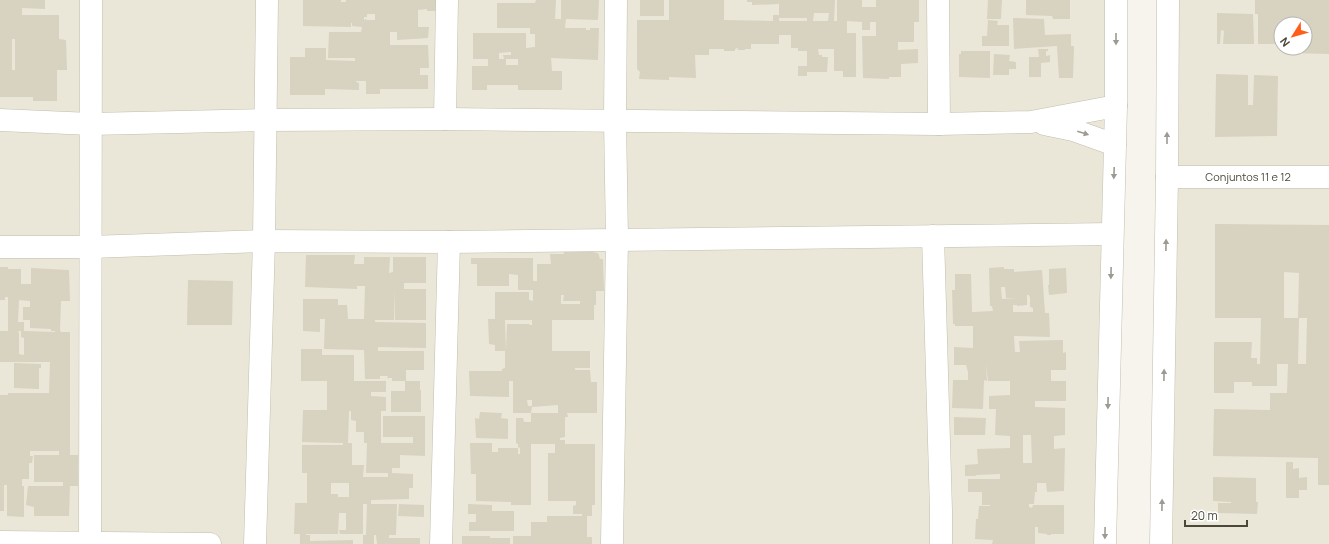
<svg xmlns="http://www.w3.org/2000/svg" width="1329" height="544" viewBox="0 0 1329 544" font-family="Manrope,sans-serif">
<rect width="100%" height="100%" fill="#f6f4ec"/>
<path fill="#eae7d9" fill-rule="evenodd" d="M0,0H1116L1105,544H0Z
M1168,0H1329V544H1161ZM1281,24H1305V48H1281Z"/>
<path fill="#d8d2c0" fill-rule="evenodd" d="M0,0H45V9L22,8V15H59V39L66,40L67,70H57V101H33V97H0ZM12,39H15V70H12Z
M303,0H341V2H346V0H436V11H427V9L418,10V27H429L428,38L397,40V32H390V45H428L429,68H420V75H428V89H380V94H366V81H356V82L359,83V90L325,89V95H290V57H305V48H326V60L355,61V58H328L329,32H361L362,27L352,26V23H351V27L303,26ZM367,14H375V20H367L365,19L364,21V17H367Z
M536,0H556L555,19H561V0H599L598,20L566,19L565,28H586V30H590V28H599L598,60L551,58L552,71H562V90H518V85H487V90H472V66H488V59H473V33H526V48L535,47V34H530V28H497V3H535ZM511,52V55H503L504,59H499V53ZM506,59H518V65H506Z
M640,0H664V16H640Z
M669,0H724V20L773,21V15H779V4L752,5V2H747V0H835L834,21H837V0H862V7H876V0H919V22H914V42H898V50L918,49V63L901,64V77H889V79L863,78L862,36H876V22H870V30H862V22L847,21V33H856V77H843V71H834V49H818L819,55H822V57H828L827,72H807V76H798V66H807V51H798V48H791V35H779V44H751V49H745V50H738V48L735,49V51H724V49H709V55H695L696,78L669,77V80L639,79L640,72L637,69V20H669ZM814,13H829L828,21H813ZM779,18H807V21H779Z
M988,0H1002L1001,19H987Z
M1026,0H1070V19H1053L1052,16L1026,15Z
M1255,0H1329V54L1290,53V48H1305V24H1281V30H1278V44H1258V14H1255Z
M1217,13L1253,14L1254,44H1223L1224,31L1221,30L1220,44H1217Z
M1013,18L1044,19L1045,35L1071,34V46H1074L1073,78H1059L1057,46L1014,49Z
M988,20L998,21L997,25H1009V46H982V36H987Z
M1038,49H1048V51H1046V56L1050,55V62L1041,63V77H1029V57H1039Z
M961,51H990V78L959,77V54H961Z
M994,54L1010,55L1009,61L1016,62V69H1009V75H993Z
M1216,74L1248,75V105H1253L1254,75L1278,76L1277,136L1215,137Z
M1215,224L1329,225V485H1318V458L1213,456L1214,409L1270,410V393H1287L1288,364H1277V386H1252V382H1234V393H1214V342H1252L1251,358H1257V364H1260L1261,318H1215ZM1284,272L1299,273L1298,318H1284ZM1299,318H1307L1306,364H1298Z
M563,249H593V252L598,253L600,259H603L604,291H596V305H594V320H552V351H590V368H558H575V370H590L591,382H597V413H567L568,417H565V437L560,438V440H565V444H595V505H592V516H587V537H592V544H513V536H531V522H547V516H582V514H573V506L576,505V501H548V453H555V444H531V505H511V502L476,501V474H471L470,443H492V452H498V448H518V454H520V448L518,447V444L516,443V418H523L524,422H531V413H558V405L532,407V400H527L528,406H532L531,413H513V381H509V397L470,396L469,371H502V369L505,368V351H495V345L489,344L488,319H495V292H529V300L533,301V290H518V275L509,274V286H477V264H471V258H533V281H537V264H551L550,254H564ZM561,295H564L563,301H580V304H561ZM505,320H532V325H529L530,324H507L506,351Z
M306,255H355L354,264H364V257H390L389,273L393,272V257H426V283H404V289H426V320H395V289L394,320H375V322L426,323V348L378,347V351H424V370H406V381H392V378H387L388,376H380V379H365L364,350L324,349L325,319H320V332L303,331V299H338V305H347L348,319H364L365,286H357V289L305,287Z
M0,267H8V269H21V284H31V268L69,270L70,301H61L60,330L61,332H70V455H78V486H70L69,516H34V507L26,505L28,486H63V482H34V455H59V451H30V456H33L32,463H29V479H22V486H24V517L7,516V485H4V511H0V395H8V393H49L50,362H0V331H8V297H5V300H0ZM19,300L30,301V307H23V320H30V328L51,329V331H55V332L24,331V322H18ZM18,331H21V337L24,338V355L19,354V333Z
M1004,267V269H1014V272L1042,270L1045,313H1049L1050,337L1014,336L1015,352H1020L1019,341L1063,340V353L1066,352V370H1051V381H1066V401H1035V407L1065,408V435L1054,436V449L1065,448L1064,491L1047,492L1046,483H1037V492H1035L1034,504H1029V507L1032,508L1033,505H1064V534H1051V535H1047V534L1038,533V527H1035V544H992L993,540L975,539L976,519H978L979,506H990V505H982V492H968V479H1000V474L976,475V476H965V465L978,464L977,449L1010,448V436L995,435L996,409H989V396L1010,395V381H988L986,364L987,381L984,380L983,409L952,408L953,380H968V372L966,365H954V347L973,348V326H955V324H953L952,290H955V274H971L972,312L993,311L992,306H990L989,268ZM1001,287H1005L1006,298H1016L1002,299ZM1027,295H1029L1030,298V307L1033,308V312H1013V305H1017V306L1027,305ZM1023,435H1031L1032,463H1023Z
M1066,268L1067,293L1049,295L1048,285H1049V269Z
M188,280L233,281L232,325H187Z
M301,349H322V355H354V381H386V392H371V396L386,397V411H381V443H413V437H383V416H425V456L400,455V468H392V473L413,474V488H409V499L371,500V504H397L396,535H389V538H420V544H377L376,535H374V544H363V535H366L367,504H363V534H340L339,530H346V513H339L338,534H306V535H310V541L353,540V544H300V534H294L295,503H307V473H302V445H343V443L302,442L303,410H327V381H301ZM349,411H351V420L356,421V432H364V443H367L366,473H388V477H363L364,465H352V443H348ZM331,483H349V497H338V494H331Z
M14,363L41,364V368H39V389L14,388Z
M405,381H420V390H421V412H391V391H405Z
M480,412L502,413L501,418L508,419V439L476,438L475,418L479,419Z
M954,417L986,418L985,435H954Z
M1286,462H1293V469L1299,468V478L1307,477V490H1299V498H1286Z
M1213,477L1256,478V502H1258L1257,514L1218,513V503H1231V502L1213,501Z
M399,504L424,505V517L398,516Z
M468,504L492,505V511H514V531H469V522H476V514H468Z
M462,536H490V538H510V544H462Z"/>
<g fill="none" stroke-linecap="round" stroke-linejoin="round">
<g stroke="#c2bead" stroke-width="23">
<g id="minor">
<path d="M938,0L939,124"/>
<path d="M445,119L447,0"/>
<path d="M0,120L91,124L266,120L445,119L939,124L1031,122L1116,106"/>
<path d="M1044,124L1073,130L1115,145"/>
<path id="s1" d="M1167,177H1329"/>
<path d="M933,236L941,510V544"/>
<path d="M0,247H90L264,241L449,242L1112,234"/>
<path d="M0,542L210,544"/>
<path d="M90,543L91,0"/>
<path d="M255,544L264,241L267,0"/>
<path d="M441,544L449,242"/>
<path d="M612,544L617,239L615,120L616,0"/>
<path d="M1105,544L1116,106V0"/>
<path d="M1161,544L1167,177L1168,0"/>
</g>
</g>
<use href="#minor" stroke="#fff" stroke-width="22"/>
</g>
<defs><path id="oneway-solid" d="M-6-.8H1V-3.2L6.5 0L1 3.2V.8H-6Z"/></defs>
<g fill="#9c9a92">
<use href="#oneway-solid" transform="translate(1116 39) rotate(90)"/>
<use href="#oneway-solid" transform="translate(1083 133) rotate(17)"/>
<use href="#oneway-solid" transform="translate(1167 138) rotate(-90)"/>
<use href="#oneway-solid" transform="translate(1114 173) rotate(92)"/>
<use href="#oneway-solid" transform="translate(1166 245) rotate(-89)"/>
<use href="#oneway-solid" transform="translate(1111 273) rotate(91)"/>
<use href="#oneway-solid" transform="translate(1164 375) rotate(-89)"/>
<use href="#oneway-solid" transform="translate(1108 403) rotate(91)"/>
<use href="#oneway-solid" transform="translate(1162 505) rotate(-89)"/>
<use href="#oneway-solid" transform="translate(1105 533) rotate(91)"/>
</g>
<g text-anchor="middle" stroke-width="3.5" stroke-linejoin="round" paint-order="stroke">
<g font-size="11" fill="#4b4739" stroke="#fff">
<text dy="4" stroke="none"><textPath href="#s1" startOffset="81">Conjuntos 11 e 12</textPath></text>
</g>
</g>
<g transform="translate(1293 36) rotate(233)"><circle r="19" fill="#ffffff" stroke="#b7b5b0"/>
<path d="M0-3L7 15L0 10L-7 15Z" fill="#ff5d1a"/>
<text y="-6" font-size="11" font-weight="bold" text-anchor="middle" fill="#4b4739">N</text>
</g>
<path d="M1185 520v6h62v-6" fill="none" stroke="#4b4739" stroke-width="2"/>
<text x="1191" y="520" font-size="12" fill="#4b4739" stroke="#ffffff" stroke-width="3" paint-order="stroke">20 m</text>
</svg>
